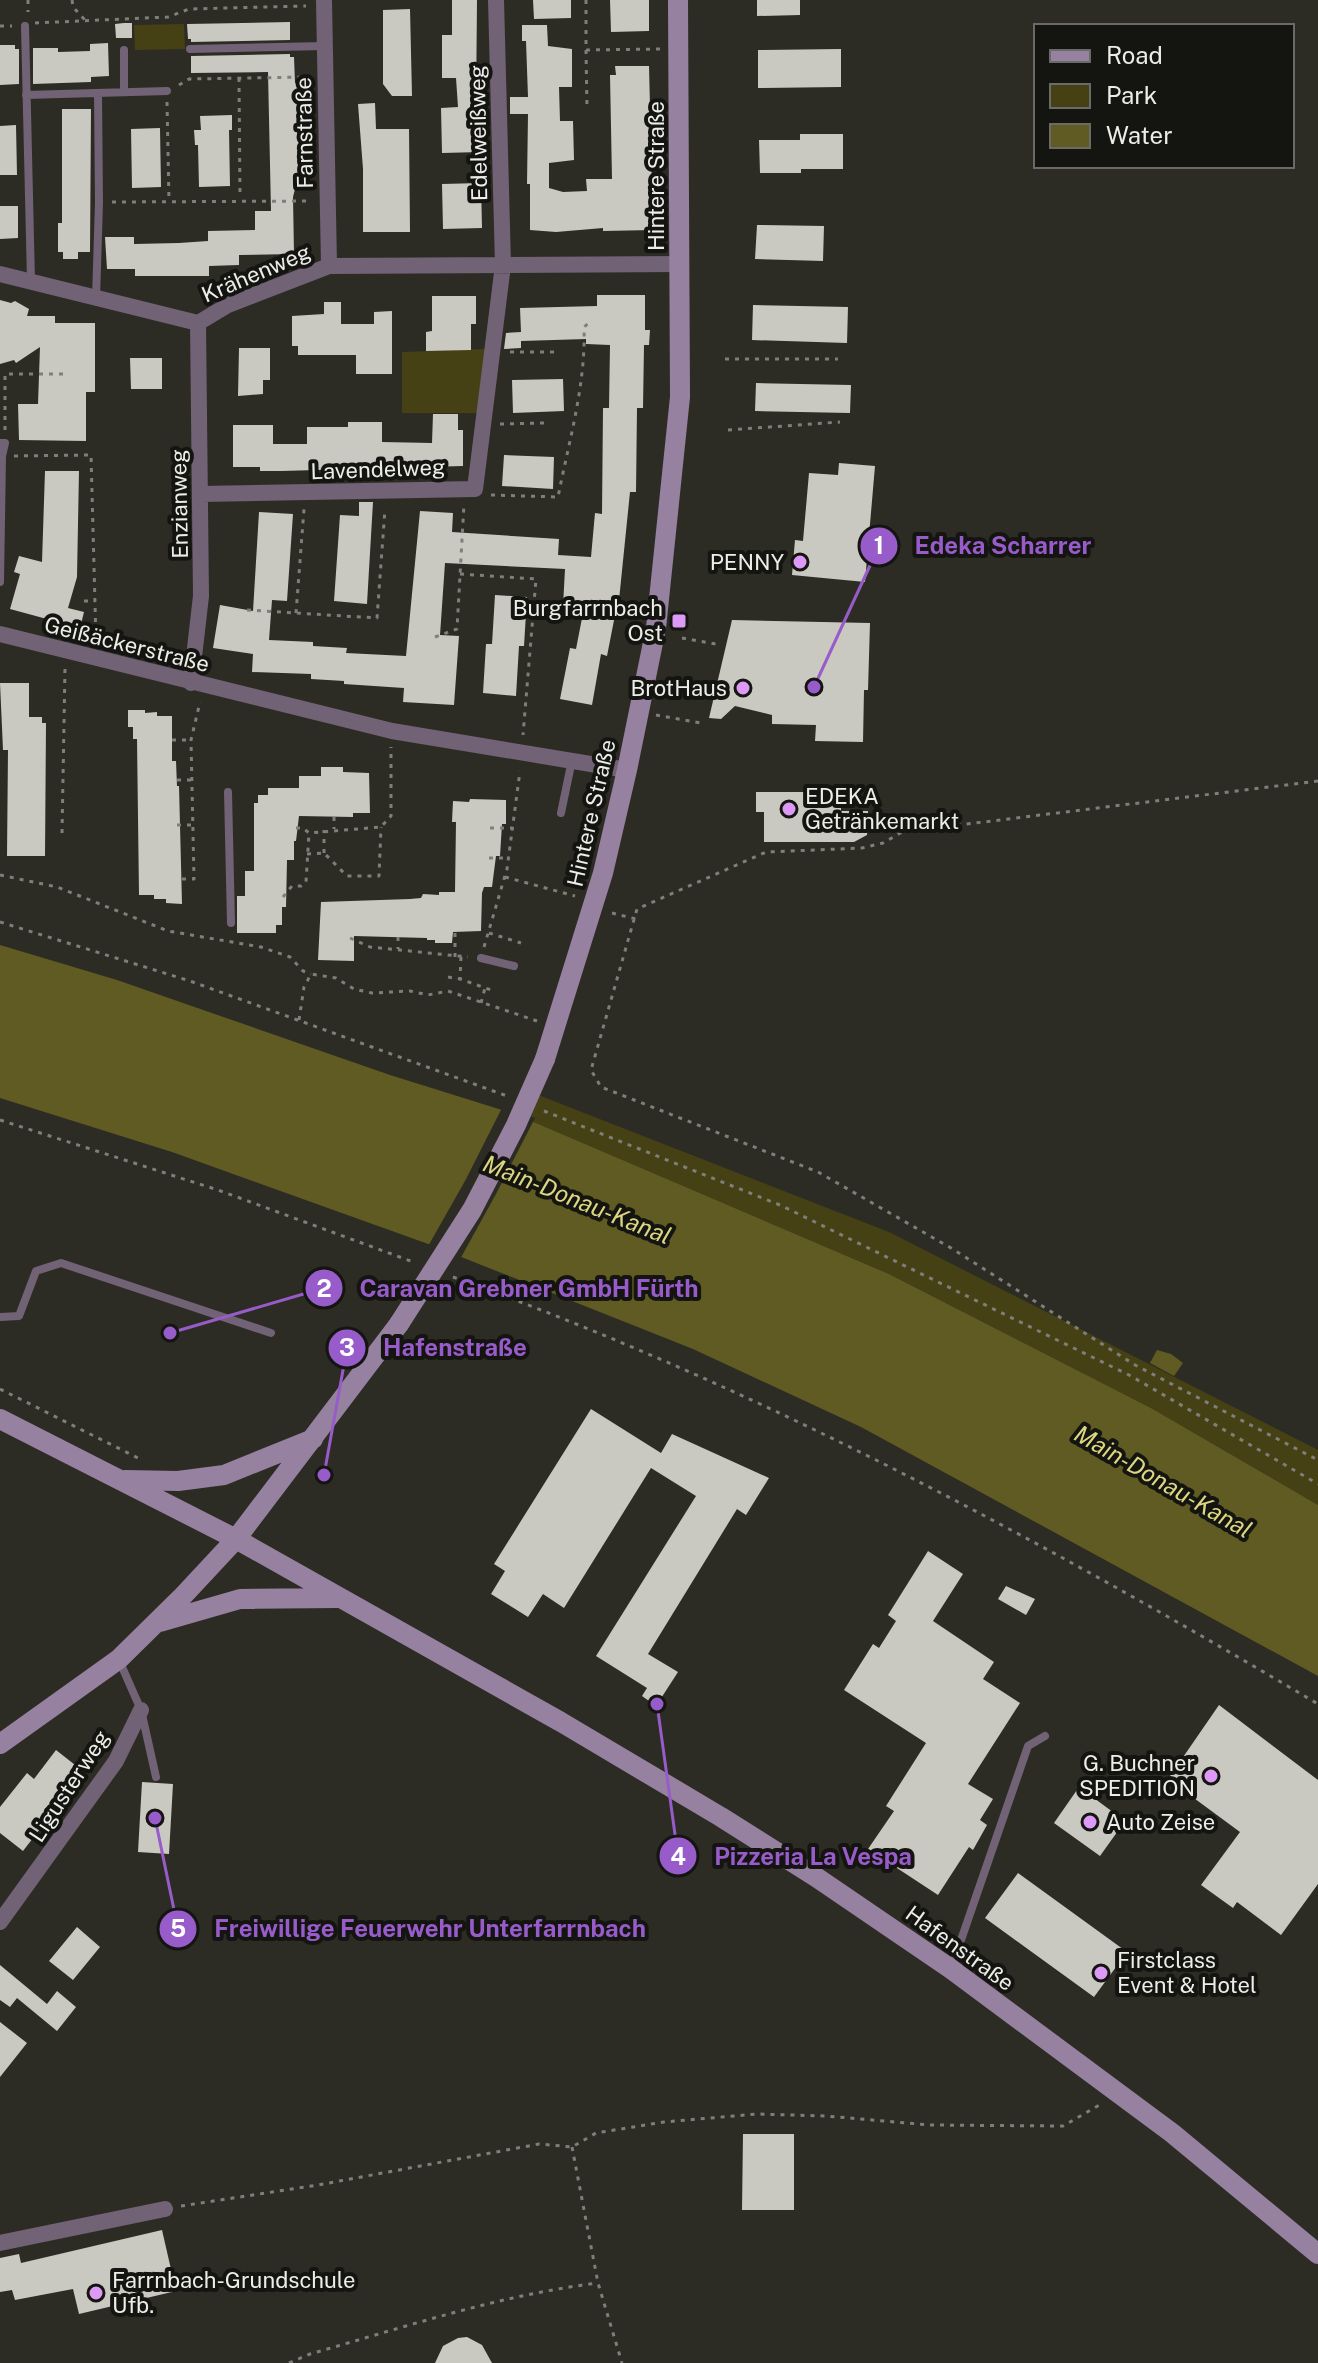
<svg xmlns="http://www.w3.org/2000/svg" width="1318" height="2363" viewBox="0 0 1318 2363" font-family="'Public Sans',sans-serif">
<rect width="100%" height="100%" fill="#2c2c25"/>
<path fill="#454115" d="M184,24L185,49L135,50L134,25Z
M485,349L479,413H402V352Z
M528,1091L889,1232L1318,1450V1505L1151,1408L889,1274L515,1114Z"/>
<path fill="#605b22" d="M0,945L117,980L390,1075L515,1114L889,1274L1151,1408L1318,1505V1676L861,1427L693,1349L431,1245L172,1152L0,1098Z
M1157,1350L1171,1354L1183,1363L1174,1376L1150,1363Z"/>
<path fill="#2c2c25" d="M503,1106L535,1118L496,1194L459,1261L427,1248L465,1181Z"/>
<path fill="#cac9c1" d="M452,0H477L476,107H480L481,152L442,153L441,108L458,107L456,78H442V35H452Z
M533,0H571V18L534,19Z
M610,0H649V31L611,32Z
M757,0H800V15L757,16Z
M410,9L412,96H392L383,84V10Z
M290,22V40L191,42V39H188L187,24Z
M124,23H132V38H116L115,24Z
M522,25H547L548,46L572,49V87H559L560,121H573L574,160L549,163V188L563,192L587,191L586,179H612L610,75H616L615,66H649L653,230L603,231V228L556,232L530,230V184H527L528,114H510V97H528L526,41H522Z
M108,43L109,76L91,77V82L33,84V48H58V52L90,51V44Z
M0,45H15V49H19V84L0,85Z
M841,49V87L758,88V50Z
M290,54V57H294L295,83H298V98L300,189H295L293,197L294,254L239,255V265L209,266V276H135V269H107L105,237H134V244L179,243L208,241V231L255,230V211H271L268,72L191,73V56Z
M375,103L376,129H409L410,232H363V169L358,104Z
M62,109H91L90,252H78V259H63V252H58V223H62Z
M232,115V130H229L230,186L199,187L198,145H195L194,130H201L200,116Z
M16,125L17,175H0V126Z
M160,128L161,187L132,188L131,129Z
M800,134H843V169H801V173H760L759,140H800Z
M481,183L482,228L443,229L442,184Z
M0,206H18V238L0,239Z
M757,225L824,226L823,261L755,259Z
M597,295H645V330H650L649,345H644L643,408H637L636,492H630L618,610H616L607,656L601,654L592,705L560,699L570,648L576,649L584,608L563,606L565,569L445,563L440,635L459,636L454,705L403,702L404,688L344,684V681L311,679V674L252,672L253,654L213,648L220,605L253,611L259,512L293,514L287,601L272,600L269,640L313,642V646L347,648L346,653L406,656L420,511L453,513L452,532L559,539L558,555L591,557L595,513L602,514L603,408H609L610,345L586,344V339L521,341V348L504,349L506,333L521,332L520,308L597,306Z
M432,296H476V324H471V350L426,351V332L432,331Z
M0,300L11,303L15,301L29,309L27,316H55V323H95V392H86V441L19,440L18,404H38L40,347L16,363L14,360L0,364Z
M324,302H341V324H374V312L392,311V374H356V355H298V346H292V316L324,314Z
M753,305L848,307L847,343L752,340Z
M239,348H270V380H263V394L238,396Z
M130,358H162V389H131Z
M563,379L564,411L513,413L512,380Z
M756,383L851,385L850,413L755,411Z
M433,414H458V430H463V466L281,471H260V467H233V425H273V444H307V427H348V422H382V442L432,443Z
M504,455L554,457L553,489L502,486Z
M839,463L875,466L865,582L792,575L795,540L803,541L809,473L838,475Z
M45,471H79L77,577L68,608L84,612L80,628L10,609L20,574L14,572L19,556L42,562Z
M359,502H373L367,604L334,601L340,515L359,516Z
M495,595L527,597L524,646H519L516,696L483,693L486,644H492Z
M732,620L870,623L868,690H864L863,742L815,741L816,725L772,724V715L735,706L721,719L709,718Z
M0,683H29V717H42V723H46L45,856H7L8,750H3Z
M128,710H145V713L157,712V716H172V761H176L177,786H179L182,904L166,903V899H154V895H139L137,739H133V727H128Z
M321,767H343V772L369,773L370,813H353V817L299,816L296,841H294V860H287L286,907H282V925H276V933H237V896H245V871H254V803H258V795H268V788H299V776H321Z
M756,792H841V811H868L867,835L854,842H764V812H756Z
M470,799L506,800V824H502L500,856H496L492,887H484L482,893L481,931L453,932L452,943H435V940H427V938L354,936V961L318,960L321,902L410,899L421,898L423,894L439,895V892H455L456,822H452L453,801L469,802Z
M591,1409L661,1453L672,1434L769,1478L746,1515L737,1509L648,1654L678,1672L656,1706L642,1696L647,1688L596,1656L696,1496L651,1468L564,1608L543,1594L528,1617L491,1594L505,1571L494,1564Z
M928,1551L963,1574L933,1621L994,1662L983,1679L1020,1703L968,1784L993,1799L980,1820L987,1825L973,1850L969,1847L938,1895L868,1849L894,1811L886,1806L926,1743L844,1690L873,1644L879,1648L896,1621L888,1615Z
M1006,1586L1035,1599L1026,1615L998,1599Z
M1219,1705L1318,1780V1884L1281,1935L1237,1902L1233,1908L1201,1885L1240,1832L1168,1779Z
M56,1750L84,1772L23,1851L0,1833V1807L27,1773L34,1779Z
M142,1782L173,1784L169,1854L138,1852Z
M1079,1787L1125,1821L1100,1856L1054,1823Z
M1018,1873L1127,1952L1094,1997L985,1918Z
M77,1927L100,1947L73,1980L49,1961Z
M0,1965L47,2004L57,1991L76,2007L57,2031L17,1998L10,2007L0,2000Z
M0,2022L27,2043L0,2077Z
M743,2134H794V2210H742Z
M162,2230L176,2291L79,2314L73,2289L15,2300L12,2290L0,2292V2258L19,2254L21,2263Z
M467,2337L482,2345L492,2363H435L443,2346L458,2338Z"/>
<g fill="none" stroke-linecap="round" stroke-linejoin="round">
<path stroke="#7f7f79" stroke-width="3" stroke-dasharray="4 6" stroke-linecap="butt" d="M28,0V12
M72,0L73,7L85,20
M586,0V50L661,49
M35,23L168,17L189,9L306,6
M0,26H12
M586,50L587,109
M239,78L240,198
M179,85L189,79L309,77
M167,102L169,201
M112,202L312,201
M510,352H554
M725,359H838
M500,424L544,423
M5,430V374H69
M728,430L840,422
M14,456L91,455L96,641
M491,495L558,497C569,441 586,384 584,327L591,321
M460,574L536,579L523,735
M84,601H95
M247,610L377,618L385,509
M296,613L304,509
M679,621H685
M435,637L457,629L464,504
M682,638L716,644
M656,715L701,723
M172,740H191
M177,780H192
M1318,781L902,832L883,843L862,848L766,852L637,909L591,1070L601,1087L818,1172L951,1248L1135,1365L1318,1460
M334,817V829
M177,825H193
M296,828H303L309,833L381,827L391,816V747
M490,828H513
M62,833L65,668
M324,853V830
M307,854L324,853L347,876H379L381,827
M489,858H509
M0,875L57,887L168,931L261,947L290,957L303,971L311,974
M505,877L575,896
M182,879H194L191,740L200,702
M283,897L292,886H301L306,882L309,833
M612,913L636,919
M0,922L190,981L507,1096
M489,933L521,943
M398,937V949
M350,938L370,947L468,957
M484,947L507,869L520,771
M455,957V933
M461,957L460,979L491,990
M448,977L460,979
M481,1003L485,988
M299,1020L304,987L311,974L336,978L354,989L372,993L410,991L428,995L448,991L537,1021
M544,1111L780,1205L1129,1375L1318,1484
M0,1120L218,1190L416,1263
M453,1277C757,1386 1041,1540 1318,1704
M0,1389L142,1460
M572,2147L598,2283L622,2363
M181,2206L318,2185L539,2144L572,2147L596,2133L664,2122L757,2114L826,2116L930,2125L1063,2126L1101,2104
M289,2363L310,2354C405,2327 500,2295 598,2283"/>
<path stroke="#716276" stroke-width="8" d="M25,26L31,281
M190,49L325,46
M124,50V92
M26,95L167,91
M96,298L99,203L98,93
M0,443H5L2,456L0,582
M228,792L231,923
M561,813L572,760
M481,958L514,966
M0,1317L19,1316L36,1271L61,1263L271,1333
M119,1660L141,1710L156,1777
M951,1969L1028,1746L1045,1736"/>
<path stroke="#716276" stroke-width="16" d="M324,0L329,266
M0,274L198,323L228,305L329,266L681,264
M201,494L475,489L503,265L496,0
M0,634L392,731L627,770
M191,683L201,596L198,323
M0,1922L116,1761L141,1710
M0,2243L165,2209"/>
<path stroke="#9781a0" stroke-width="20" d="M545,1059L603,873L627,770L656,628L680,397L678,0
M0,1419L236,1539L561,1722L721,1817L816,1877L951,1969L1172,2133L1318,2254
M125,1480L178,1481L224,1475L313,1439
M160,1622L240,1599L337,1598
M0,1744L119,1659L181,1598L236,1539L399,1324"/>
<path stroke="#9781a0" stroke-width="20" d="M399,1324L472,1210L516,1125L545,1059"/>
</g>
<g fill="#dc99f5" stroke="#141411" stroke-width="3">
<circle cx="800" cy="562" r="8"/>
<rect x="671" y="613" width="16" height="16" rx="4"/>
<circle cx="743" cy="688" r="8"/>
<circle cx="789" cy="809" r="8"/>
<circle cx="1211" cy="1776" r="8"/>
<circle cx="1090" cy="1822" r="8"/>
<circle cx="1101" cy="1973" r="8"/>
<circle cx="96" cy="2293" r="8"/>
</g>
<g text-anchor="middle" stroke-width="8" stroke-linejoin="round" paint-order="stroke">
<g font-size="22" fill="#ecece8" stroke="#141411">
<text transform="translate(304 133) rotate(-91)" y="8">Farnstraße</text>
<text transform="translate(478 133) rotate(-91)" y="8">Edelweißweg</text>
<text transform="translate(656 176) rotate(-90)" y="8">Hintere Straße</text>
<text transform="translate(256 273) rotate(-23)" y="8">Krähenweg</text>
<text transform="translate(378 469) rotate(-2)" y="8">Lavendelweg</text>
<text transform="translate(179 504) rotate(-91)" y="8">Enzianweg</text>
<text transform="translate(127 644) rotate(14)" y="8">Geißäckerstraße</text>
<text transform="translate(591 813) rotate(-77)" y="8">Hintere Straße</text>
<text transform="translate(69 1786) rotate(-57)" y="8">Ligusterweg</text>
<text transform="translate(960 1948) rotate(36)" y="8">Hafenstraße</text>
</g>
<g font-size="22" fill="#ecece8" stroke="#141411" text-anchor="end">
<text x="784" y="570">PENNY</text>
<text x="663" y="616">Burgfarrnbach<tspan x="663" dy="25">Ost</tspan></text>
<text x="727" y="696">BrotHaus</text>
<text x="805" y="804" text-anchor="start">EDEKA<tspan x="805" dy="25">Getränkemarkt</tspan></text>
<text x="1195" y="1771">G. Buchner<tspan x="1195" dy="25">SPEDITION</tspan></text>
<text x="1106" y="1830" text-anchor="start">Auto Zeise</text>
<text x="1117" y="1968" text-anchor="start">Firstclass<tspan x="1117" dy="25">Event &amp; Hotel</tspan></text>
<text x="112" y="2288" text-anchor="start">Farrnbach-Grundschule<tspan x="112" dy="25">Ufb.</tspan></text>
</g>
<g font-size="24" font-style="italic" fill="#ddd680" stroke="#141411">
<text transform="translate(577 1200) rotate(22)" y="8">Main-Donau-Kanal</text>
<text transform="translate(1163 1482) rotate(30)" y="8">Main-Donau-Kanal</text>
</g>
</g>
<path fill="none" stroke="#975cc9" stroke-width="3" d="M814 687L879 546M170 1333L324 1288M324 1475L347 1348M657 1704L678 1856M155 1818L178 1929"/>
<g fill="#975cc9" stroke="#141411" stroke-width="3">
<circle cx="814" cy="687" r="8"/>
<circle cx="170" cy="1333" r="8"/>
<circle cx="324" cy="1475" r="8"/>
<circle cx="657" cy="1704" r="8"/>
<circle cx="155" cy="1818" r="8"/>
<circle cx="879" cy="546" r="20"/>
<circle cx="324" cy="1288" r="20"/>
<circle cx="347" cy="1348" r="20"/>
<circle cx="678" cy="1856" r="20"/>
<circle cx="178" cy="1929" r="20"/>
</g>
<g font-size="24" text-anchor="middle" font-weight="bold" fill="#fff">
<text x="879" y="554">1</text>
<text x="324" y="1297">2</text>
<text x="347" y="1356">3</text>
<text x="678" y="1865">4</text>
<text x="178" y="1937">5</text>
</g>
<g font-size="24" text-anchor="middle" font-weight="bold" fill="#975cc9" stroke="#141411" stroke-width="8" stroke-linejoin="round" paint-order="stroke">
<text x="1003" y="554">Edeka Scharrer</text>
<text x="529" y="1297">Caravan Grebner GmbH Fürth</text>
<text x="455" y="1356">Hafenstraße</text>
<text x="813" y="1865">Pizzeria La Vespa</text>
<text x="430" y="1937">Freiwillige Feuerwehr Unterfarrnbach</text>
</g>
<rect x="1034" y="24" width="260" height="144" fill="#141411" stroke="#6a6a67" stroke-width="2"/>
<rect x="1050" y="50" width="40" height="12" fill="#9781a0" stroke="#6a6a67" stroke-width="2"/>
<text x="1106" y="64" font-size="24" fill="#ecece8">Road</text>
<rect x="1050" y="84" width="40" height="24" fill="#454115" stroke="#6a6a67" stroke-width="2"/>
<text x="1106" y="104" font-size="24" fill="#ecece8">Park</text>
<rect x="1050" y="124" width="40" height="24" fill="#605b22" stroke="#6a6a67" stroke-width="2"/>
<text x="1106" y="144" font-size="24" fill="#ecece8">Water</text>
</svg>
